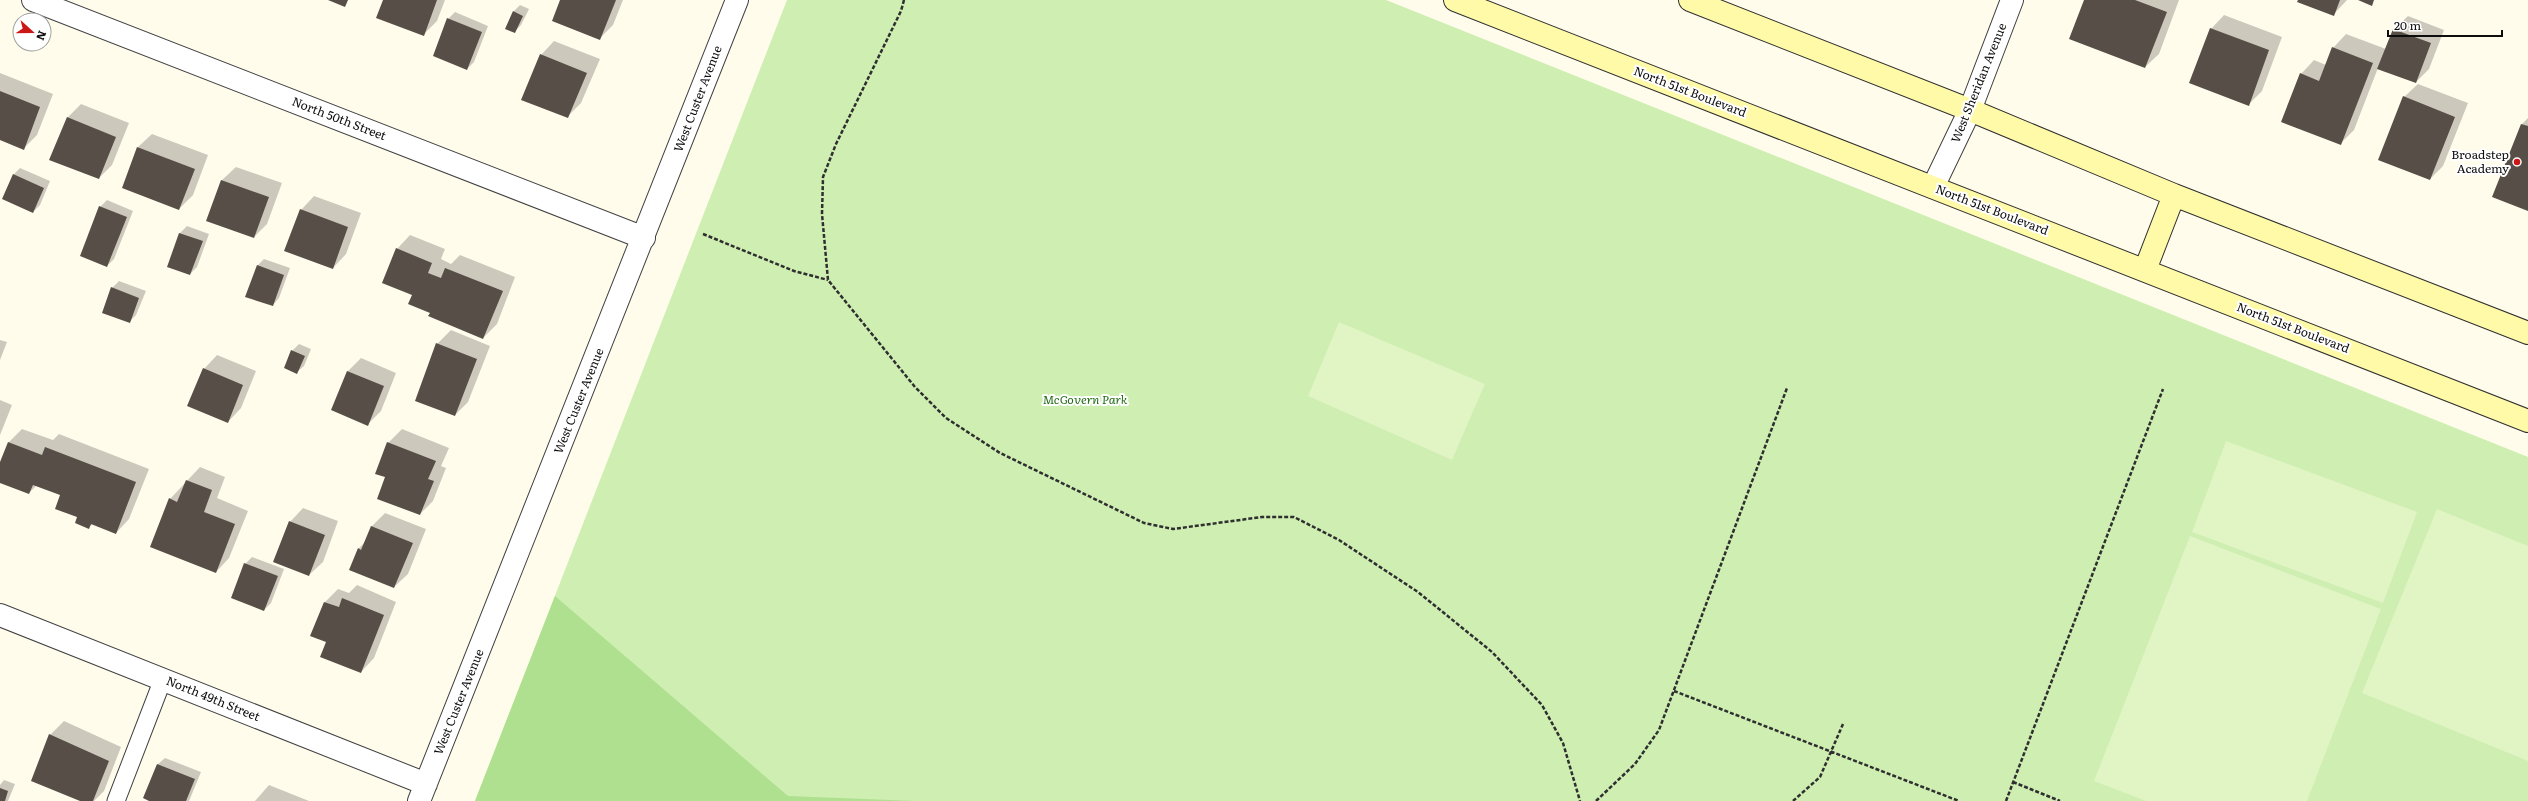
<svg xmlns="http://www.w3.org/2000/svg" width="2528" height="801" viewBox="0 0 2528 801" font-family="Literata,serif">
<rect width="100%" height="100%" fill="#fffcec"/>
<path fill="#ceeeb2" d="M787,0H1386L2528,457V801H475Z"/>
<path fill="#afe08f" d="M555,596L788,796L916,801H475Z"/>
<path fill="#e1f4c4" d="M1339,322L1485,384L1452,460L1308,396Z
M2226,441L2417,512L2383,603L2192,532Z
M2437,509L2528,546V761L2362,693Z
M2190,536L2381,609L2307,801H2146L2094,781Z"/>
<path fill="#0003" d="M384,0H445L437,21L423,35Z
M561,0H623L613,25L599,39Z
M2085,0H2179L2159,54L2145,67Z
M2299,0H2347L2333,15Z
M520,5L529,9L521,25L514,32V11Z
M455,12L488,26L474,62L467,69L448,19Z
M2224,15L2282,37L2262,91L2248,105L2211,29Z
M2408,16L2444,30L2429,69L2416,82L2378,68L2354,130L2340,144L2301,74L2314,60L2326,65L2333,48L2346,34L2386,49L2394,29Z
M554,41L600,59L581,103L567,117L541,55Z
M0,73L53,94L37,135L24,148L0,139Z
M2418,84L2468,103L2443,166L2430,179L2404,97Z
M81,104L129,123L112,165L99,178L51,159L68,117Z
M2528,118V210L2493,196L2522,124Z
M152,134L208,155L193,195L179,209L123,187L138,147Z
M236,167L282,183L267,224L254,237L208,220L222,180Z
M20,168L50,181L40,205L33,212L14,174Z
M314,196L361,213L346,254L333,268L301,210Z
M107,200L133,211L114,259L107,266L100,207Z
M187,226L209,234L197,267L190,274L168,266L180,233Z
M410,235L445,249L441,259L451,264L460,255L515,277L497,324L483,338L431,312L413,294L397,249Z
M264,259L290,268L279,298L273,305L257,266Z
M119,281L146,291L136,315L129,322L112,288Z
M451,330L490,346L468,402L455,415L437,344Z
M0,340L7,342L0,360Z
M299,344L311,349L304,366L297,372L292,351Z
M217,355L256,371L241,408L228,422L204,369Z
M361,358L396,373L381,411L368,424L347,372Z
M0,400L12,405L0,435Z
M22,429L53,440L59,434L149,469L129,519L116,533L93,524L89,527L61,495L37,485L29,493L0,482V465L9,442Z
M402,429L449,448L441,466L446,468L433,501L420,514L386,477L388,443Z
M200,467L225,477L217,498L248,511L229,558L216,572L170,499Z
M303,508L338,521L323,562L309,575L290,522Z
M385,513L426,529L408,574L394,587L358,549L365,542L372,526Z
M252,557L284,569L271,603L264,610L245,564Z
M357,585L396,602L374,658L361,672L327,641L325,602L338,589L349,593Z
M64,721L121,747L104,791L94,801H83L50,735Z
M165,758L201,772L189,801H152L158,764Z
M4,780L15,784L8,801H0V785Z
M269,785L309,801H255Z"/>
<path fill="#574e48" d="M328,0H348L345,7Z
M383,0H437L424,36L376,18Z
M560,0H616L600,40L552,21Z
M2084,0H2135L2167,12L2145,68L2069,39Z
M2298,0H2340L2334,16L2297,2Z
M2358,0H2374L2372,6Z
M513,11L523,16L515,33L505,29Z
M447,18L482,32L467,70L433,56Z
M2210,28L2269,50L2249,106L2189,83Z
M2393,29L2431,43L2416,83L2377,69Z
M2332,47L2373,63L2341,145L2281,122L2300,73L2319,81Z
M540,54L587,73L568,118L521,100Z
M0,91L40,107L24,150L0,140Z
M2403,96L2455,117L2430,180L2378,160Z
M67,117L116,137L99,179L49,160Z
M2521,124L2528,126V211L2492,197Z
M137,147L195,169L179,210L122,188Z
M13,174L44,188L33,213L2,199Z
M221,180L269,197L254,238L206,221Z
M99,206L127,217L107,267L80,256Z
M300,209L348,227L333,269L284,251Z
M179,233L203,241L190,275L167,267Z
M396,248L432,263L428,273L441,278L445,268L503,291L483,339L428,316L430,313L408,304L412,295L382,283Z
M257,265L284,275L273,306L245,297Z
M111,287L139,298L130,323L102,313Z
M436,343L477,359L455,416L415,401Z
M291,350L305,356L297,374L284,368Z
M203,368L243,385L228,423L187,406Z
M347,371L384,386L368,426L331,410Z
M8,442L42,455L45,447L136,482L116,534L91,524L89,529L75,523L77,517L55,509L60,495L33,485L29,494L0,483V462Z
M387,442L436,461L428,479L434,481L420,515L377,499L385,477L375,474Z
M186,480L212,490L204,512L235,524L216,573L150,547L169,498L177,502Z
M289,521L325,535L309,576L273,562Z
M371,526L413,543L394,588L349,570L358,548L361,550Z
M244,563L278,576L264,611L231,598Z
M342,598L384,615L361,673L320,657L326,642L310,636L324,602L339,607Z
M49,734L109,761L93,801H80L31,781Z
M157,764L195,779L186,801H149L143,798Z
M0,788L8,791L5,801H0Z"/>
<g fill="none" stroke-linecap="round" stroke-linejoin="round">
<g stroke="#404040" stroke-width="19">
<path id="lane" d="M116,801L163,679"/>
</g>
<g stroke="#404040" stroke-width="24">
<path id="street" d="M33,0L644,238
M1933,187L1970,110L2012,0
M0,615L426,784
M419,801L737,0"/>
</g>
<g stroke="#2f2f2f" stroke-width="24">
<path id="secondary" d="M1455,0L2528,421
M1690,0L1970,110L2174,195L2528,333
M2145,270L2174,195"/>
</g>
<path stroke="#2f2f2f" stroke-width="2.5" stroke-dasharray="4 2" stroke-linecap="butt" d="M904,0L901,11L836,144L823,177L822,214L828,280L915,387L946,418L1000,453L1144,523L1173,529L1262,517H1294L1339,540L1418,592L1492,652L1542,705L1563,743L1580,801
M703,234L794,271L828,280
M1674,691L1959,801
M2013,782L2060,801
M1596,801L1635,764L1659,730L1787,388
M1793,801L1820,777L1843,724
M2006,801L2163,389"/>
<use href="#lane" stroke="#fff" stroke-width="17"/>
<use href="#street" stroke="#fff" stroke-width="22"/>
<use href="#secondary" stroke="#fffaa7" stroke-width="22"/>
</g>
<circle fill="#cb1716" stroke="#fff" stroke-width="1.5" cx="2517" cy="162" r="4"/>
<g text-anchor="middle" stroke-width="4" stroke-linejoin="round" paint-order="stroke">
<g font-size="12" fill="#0d0d0d" stroke="#fff">
<text transform="translate(1979 83) rotate(-68)" y="4">West Sheridan Avenue</text>
<text transform="translate(1690 92) rotate(21)" y="4">North 51st Boulevard</text>
<text transform="translate(698 99) rotate(-69)" y="4">West Custer Avenue</text>
<text transform="translate(339 119) rotate(21)" y="4">North 50th Street</text>
<text transform="translate(1992 210) rotate(21)" y="4">North 51st Boulevard</text>
<text transform="translate(2293 328) rotate(21)" y="4">North 51st Boulevard</text>
<text transform="translate(579 401) rotate(-68)" y="4">West Custer Avenue</text>
<text transform="translate(213 699) rotate(22)" y="4">North 49th Street</text>
<text transform="translate(459 702) rotate(-68)" y="4">West Custer Avenue</text>
</g>
<g font-size="12" fill="#0d0d0d" stroke="#fff" text-anchor="end">
<text x="2509" y="159">Broadstep<tspan x="2509" dy="14">Academy</tspan></text>
</g>
<g font-size="12" font-style="italic" fill="#236b16" stroke="#fff">
<text x="1085" y="404">McGovern Park</text>
</g>
</g>
<g transform="translate(32 32) rotate(111)"><circle r="19" fill="#ffffff" stroke="#9e9e9e"/>
<path d="M0-3L7 15L0 10L-7 15Z" fill="#cb1716"/>
<text y="-6" font-size="11" font-weight="bold" text-anchor="middle" fill="#0d0d0d">N</text>
</g>
<path d="M2388 30v6h114v-6" fill="none" stroke="#0d0d0d" stroke-width="2"/>
<text x="2394" y="30" font-size="12" fill="#0d0d0d" stroke="#ffffff" stroke-width="3" paint-order="stroke">20 m</text>
</svg>
